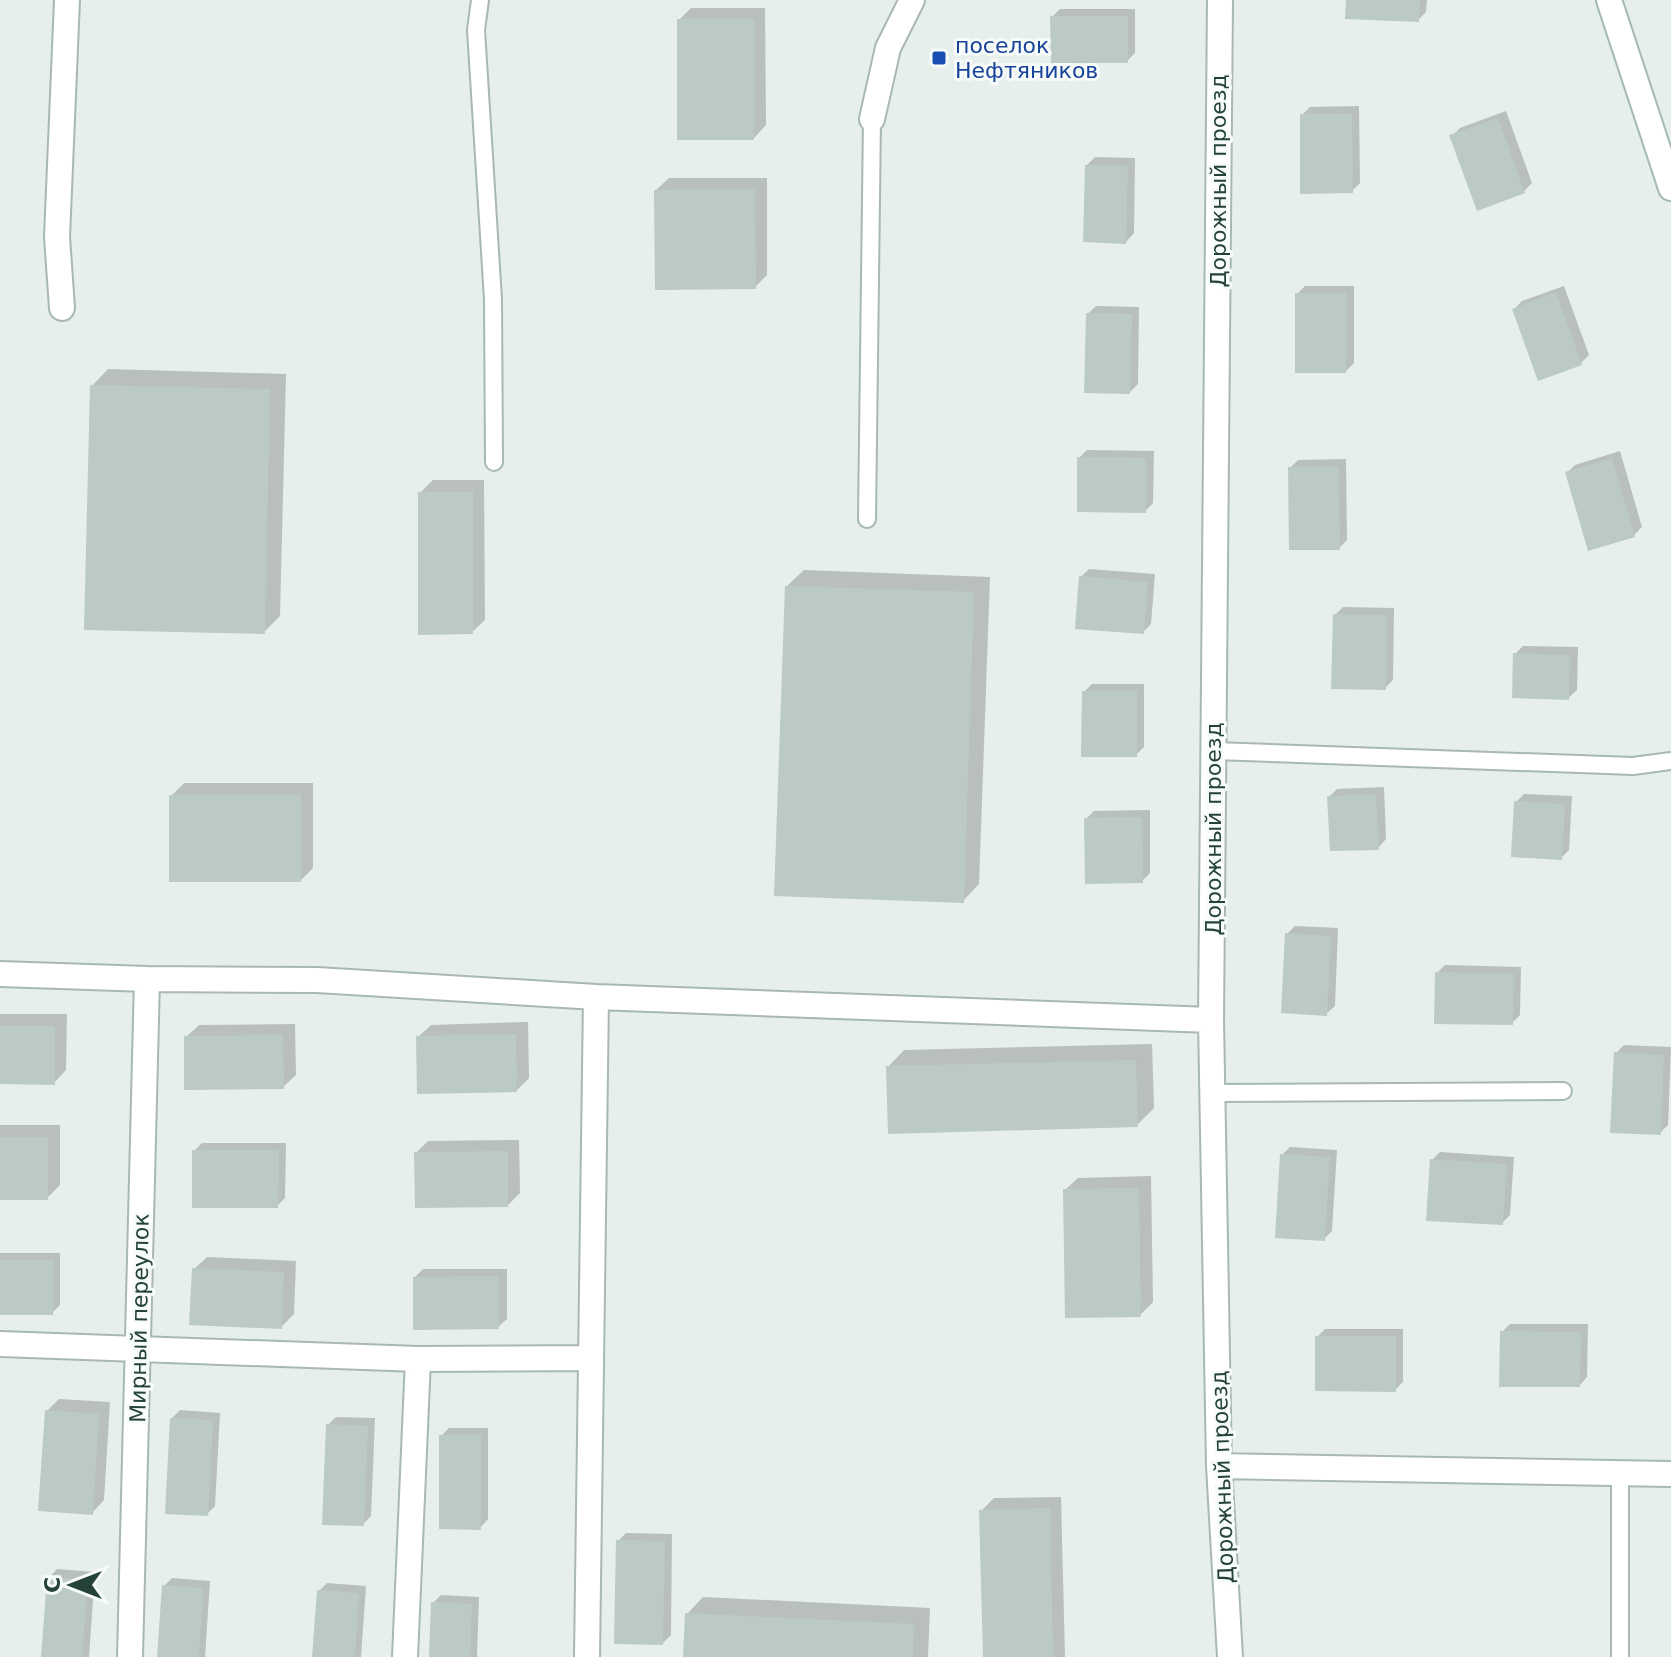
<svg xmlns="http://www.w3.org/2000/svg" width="1671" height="1657" viewBox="0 0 1671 1657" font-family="'DejaVu Sans',sans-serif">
<rect width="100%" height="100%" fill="#e6efeb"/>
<path fill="#0003" d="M1348,0H1427L1426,12L1418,20Z
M691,8H765L766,125L754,138L679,20Z
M1060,9H1135V53L1127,61L1052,17Z
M1359,106L1360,183L1352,191L1302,115L1310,107Z
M1506,111L1532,183L1524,191L1452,136L1460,128Z
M1095,157L1135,158L1134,233L1126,242L1087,165Z
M669,178H767V275L755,287L656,190Z
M1305,286H1354V363L1346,371L1297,294Z
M1564,286L1589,355L1581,363L1514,309L1522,301Z
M1096,306L1139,307L1138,384L1130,392L1088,314Z
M108,369L286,374L280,616L264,632L92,386Z
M1087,450L1154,451L1153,503L1145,511L1079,458Z
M1620,451L1642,527L1634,535L1567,473L1575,465Z
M1346,459L1347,540L1339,548L1290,468L1298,460Z
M433,480H484L485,620L472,632L420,493Z
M1089,569L1155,574L1151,624L1143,632L1081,577Z
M804,570L990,577L979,884L963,901L787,586Z
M1343,607L1394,608L1393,680L1385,688L1335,615Z
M1523,646L1578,647L1577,690L1568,698L1515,654Z
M1092,684H1144V747L1136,755L1084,692Z
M184,783H313V868L301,880L171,796Z
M1384,787L1386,839L1378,848L1329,797L1337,789Z
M1524,794L1572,796L1569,850L1561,858L1516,802Z
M1150,810V873L1142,881L1086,819L1094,811Z
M1295,926L1338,928L1335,1006L1326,1014L1287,934Z
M1445,965L1521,967L1520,1015L1512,1023L1437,973Z
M0,1014H67L66,1070L54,1083L0,1082Z
M528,1022L529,1078L517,1090L418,1037L431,1025Z
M295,1024L296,1075L283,1087L186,1037L199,1025Z
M1152,1044L1154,1108L1137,1125L888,1067L904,1050Z
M1624,1045L1671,1047L1668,1125L1660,1133L1616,1053Z
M0,1125H60V1185L47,1198H0Z
M519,1140L520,1193L508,1205L416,1153L428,1141Z
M202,1143H286L285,1198L277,1206L194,1151Z
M1290,1147L1337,1150L1332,1231L1324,1239L1282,1155Z
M1440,1152L1514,1157L1510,1215L1502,1223L1432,1160Z
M1151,1176L1153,1302L1140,1315L1065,1190L1078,1178Z
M0,1253H60V1305L52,1313H0Z
M207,1257L296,1261L294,1314L281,1327L194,1269Z
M423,1269H507V1319L498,1327L415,1277Z
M1510,1324H1588L1587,1377L1579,1386L1502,1332Z
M1325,1329H1403V1382L1395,1390L1317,1337Z
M59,1399L110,1402L104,1500L92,1513L47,1411Z
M180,1410L220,1413L215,1506L207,1514L172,1418Z
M336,1417L375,1418L371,1516L363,1524L328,1425Z
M449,1428H488V1519L480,1528L441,1436Z
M1061,1497L1065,1657H985L981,1511L994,1498Z
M626,1533L672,1534L671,1635L663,1643L618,1541Z
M57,1569L95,1572L89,1657H43L49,1578Z
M172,1578L210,1581L205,1657H159L164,1586Z
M327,1583L366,1586L361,1657H314L319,1591Z
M441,1595L479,1597L477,1657H431L433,1603Z
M703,1597L930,1608L928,1657H685L687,1614Z"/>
<path fill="#bbcac4" d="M1346,0H1420L1419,22L1345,19Z
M1050,16H1128V63H1051Z
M677,19H754V140H677Z
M1300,114H1352L1353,193L1300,194Z
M1498,118L1525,193L1477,211L1449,135Z
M1085,165L1128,166L1126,244L1083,242Z
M755,189L756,289L655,290L654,190Z
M1556,292L1582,365L1538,381L1512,309Z
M1295,293H1346V373H1295Z
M1086,313L1132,314L1130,394L1084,393Z
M90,385L270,389L265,634L84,630Z
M1077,457L1146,458V513L1077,512Z
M1612,458L1635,537L1588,551L1565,472Z
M1288,467H1339L1340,550H1289Z
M418,492H473V634L418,635Z
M1079,576L1148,582L1144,634L1075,629Z
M785,586L974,592L964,903L774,896Z
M1333,614L1387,615L1386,690L1331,689Z
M1513,653L1570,655L1569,700L1512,698Z
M1082,691H1137V757H1081Z
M1376,794L1379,850L1330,851L1327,796Z
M169,795H301V882H169Z
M1514,801L1565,804L1562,860L1511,857Z
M1142,817L1143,883L1085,884L1084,818Z
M1285,933L1331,936L1327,1016L1281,1013Z
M1435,972L1514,974L1513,1025L1434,1024Z
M0,1026H55V1085L0,1084Z
M516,1034L517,1092L417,1094L416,1036Z
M283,1035L284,1089L184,1090V1036Z
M1614,1052L1664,1055L1661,1135L1610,1133Z
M1136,1060L1138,1127L888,1134L886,1066Z
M0,1137H48V1200H0Z
M192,1150H279L278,1208H192Z
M508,1151V1207L415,1208L414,1152Z
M1280,1154L1330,1157L1325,1241L1275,1238Z
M1430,1159L1507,1164L1503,1225L1426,1221Z
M1139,1188L1141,1317L1065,1318L1063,1189Z
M0,1260H53V1315H0Z
M192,1268L284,1272L282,1329L189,1325Z
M499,1276V1329L413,1330V1277Z
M1500,1331L1581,1332L1580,1387H1499Z
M1315,1336H1396V1392L1315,1391Z
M45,1410L99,1414L93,1515L38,1511Z
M170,1418L213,1420L208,1516L165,1514Z
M326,1424L368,1426L364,1526L322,1525Z
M439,1435H481V1530L439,1529Z
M1050,1508L1053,1657H983L979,1510Z
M616,1540L665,1541L663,1645L614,1644Z
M47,1577L88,1579L82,1657H41Z
M162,1585L203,1588L199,1657H157Z
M317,1590L359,1593L355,1657H312Z
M431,1602L472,1604L470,1657H429Z
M685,1613L914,1624L913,1657H683Z"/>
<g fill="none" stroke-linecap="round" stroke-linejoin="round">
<g stroke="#a8b8b2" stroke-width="20">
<path id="lane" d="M480,0L476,30L493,299L494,462
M867,519L872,119
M1214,751L1633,766L1671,761
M1213,1093L1563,1091
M1620,1474V1657"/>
</g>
<g stroke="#a8b8b2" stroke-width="28">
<path id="street" d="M1220,0L1211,1020L1219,1466L1230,1657
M872,119L888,48L912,0
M62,308L57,237L67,0
M0,974L147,979L317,980L596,997L1211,1020
M0,1344L418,1359L590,1358
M1219,1466L1671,1474
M130,1657L147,979
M405,1657L418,1359
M587,1657L596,997"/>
</g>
<g stroke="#a4bbb3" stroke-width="28">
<path id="secondary" d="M1609,0L1671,188"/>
</g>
<use href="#lane" stroke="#fff" stroke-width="16"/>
<use href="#street" stroke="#fff" stroke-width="24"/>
<use href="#secondary" stroke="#fff" stroke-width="24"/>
</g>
<rect fill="#1a4fb4" stroke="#f7fbf9" stroke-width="3" x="931" y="50" width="16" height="16" rx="4"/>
<g text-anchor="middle" stroke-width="6" stroke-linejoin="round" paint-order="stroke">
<g font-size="22" fill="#164399" stroke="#f7fbf9" text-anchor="start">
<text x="955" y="53">поселок<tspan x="955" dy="25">Нефтяников</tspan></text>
</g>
<g font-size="22" fill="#24423a" stroke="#f7fbf9">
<text transform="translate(1218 181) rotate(-90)" y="8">Дорожный проезд</text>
<text transform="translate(1213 829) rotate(-90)" y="8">Дорожный проезд</text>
<text transform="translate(139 1318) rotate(-89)" y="8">Мирный переулок</text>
<text transform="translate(1222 1477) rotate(-92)" y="8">Дорожный проезд</text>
</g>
</g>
<g transform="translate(72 1585) rotate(270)" stroke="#f7fbf9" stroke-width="6" paint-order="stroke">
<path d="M0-6L14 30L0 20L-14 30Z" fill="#24423a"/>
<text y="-12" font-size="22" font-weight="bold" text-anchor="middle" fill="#24423a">С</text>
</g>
</svg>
